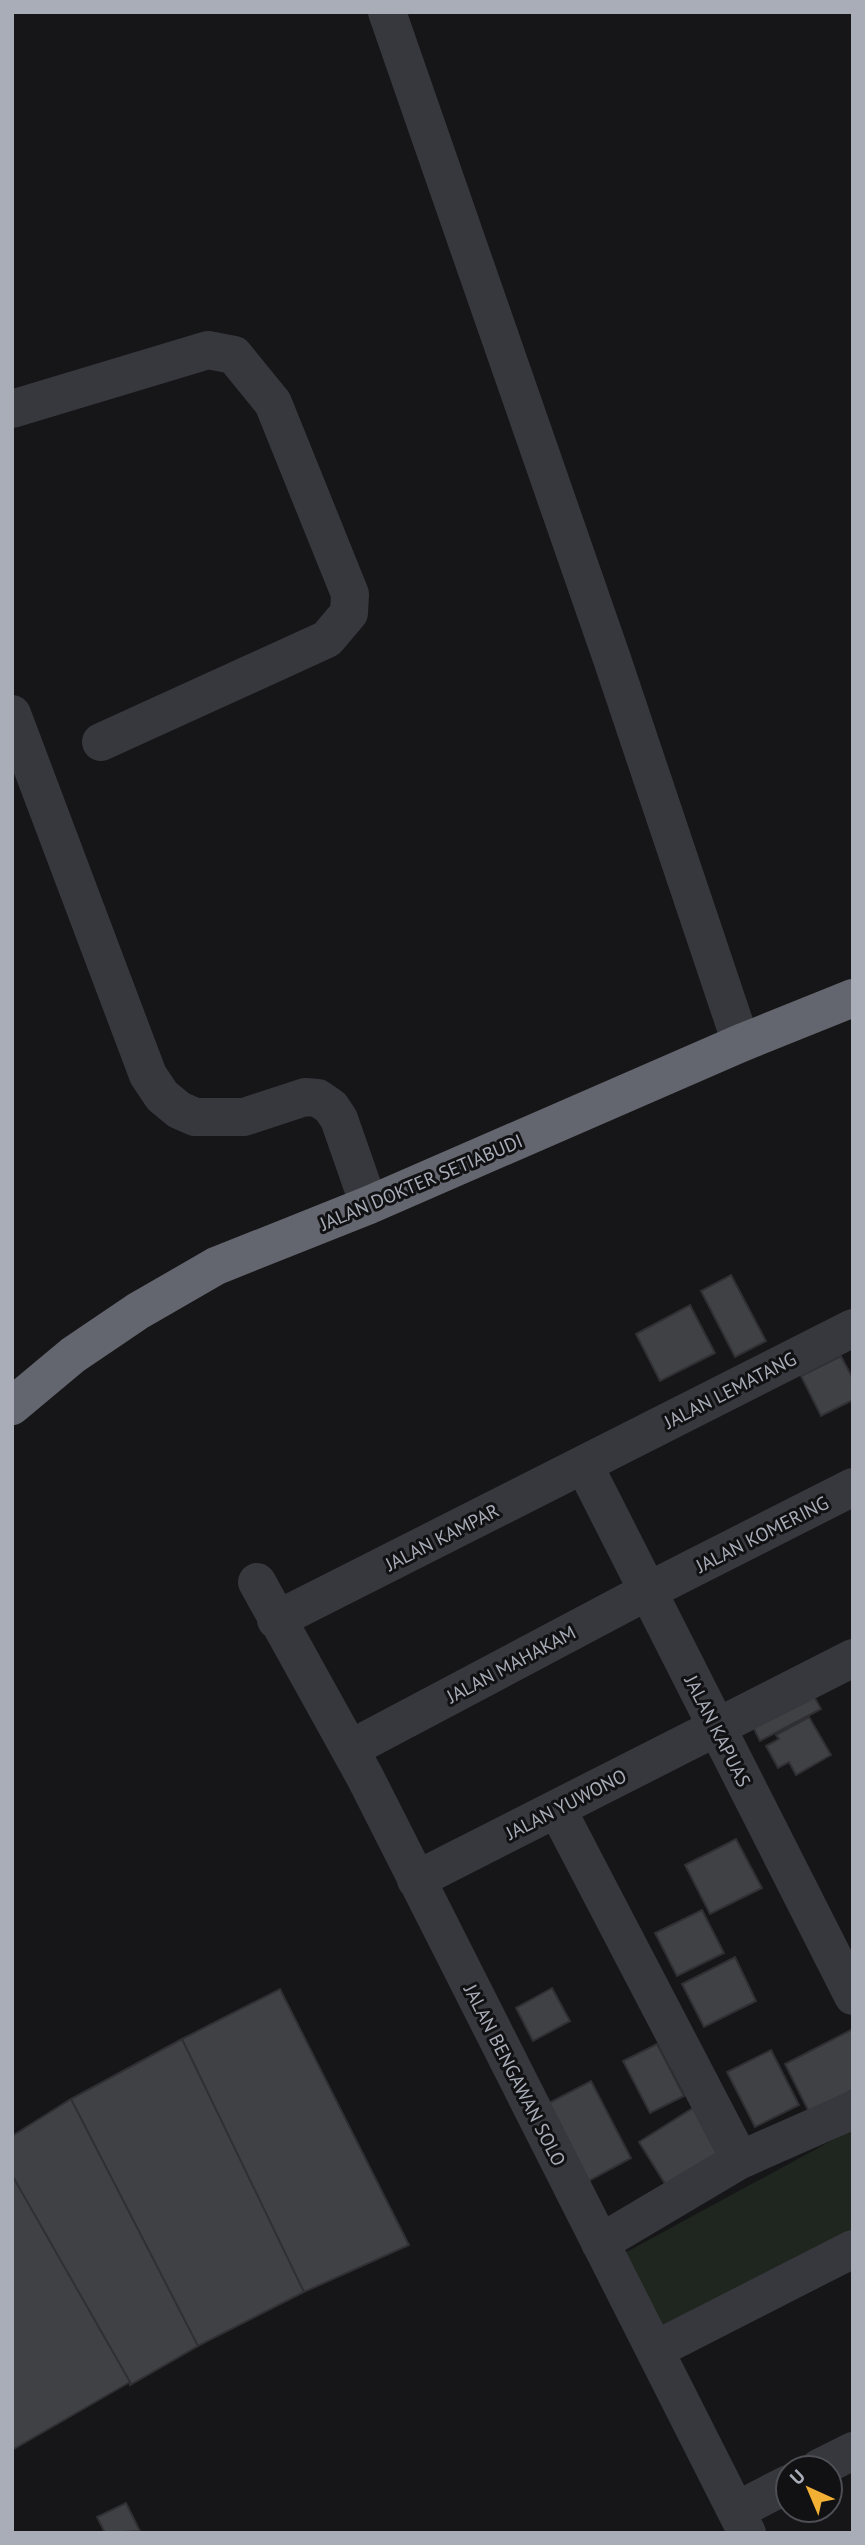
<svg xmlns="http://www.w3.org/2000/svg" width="865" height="2545" viewBox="0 0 865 2545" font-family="'PT Sans',sans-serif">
<rect width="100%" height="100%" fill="#161618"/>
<path fill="#1e261f" d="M853,2129V2234L660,2337L619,2256Z"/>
<path fill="#404145" stroke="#303034" stroke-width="2" d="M731,1275L766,1341L735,1357L701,1291Z
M690,1305L715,1353L660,1381L636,1334Z
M841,1356L853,1379V1400L821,1416L801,1376Z
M809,1687L821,1709L760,1741L749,1719Z
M809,1717L831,1755L796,1775L789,1762L778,1768L766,1746L779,1739L776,1735Z
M736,1839L762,1888L710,1914L685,1865Z
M702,1910L724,1953L677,1976L655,1933Z
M735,1957L756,2001L704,2027L682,1984Z
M552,1988L570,2021L533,2041L516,2008Z
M280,1989L409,2245L304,2292L182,2039Z
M853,2029V2090L809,2112L785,2064Z
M182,2039L304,2292L198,2346L71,2099Z
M657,2044L684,2096L650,2113L623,2061Z
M771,2050L799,2105L755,2127L727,2072Z
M591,2081L631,2158L587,2182L547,2104Z
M71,2099L198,2346L130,2385V2382L12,2175V2136Z
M701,2103L731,2150L669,2190L639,2142Z
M12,2175L130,2382L12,2450Z
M126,2503L140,2531L105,2533L97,2517Z"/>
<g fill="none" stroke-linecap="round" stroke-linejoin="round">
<path stroke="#37383d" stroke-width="38" d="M387,12L612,659L741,1043
M12,409L208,350L234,355L273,403L350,594L349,613L327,639L101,742
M12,714L148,1075L162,1096L179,1110L195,1117H244L305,1097L318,1098L331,1107L339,1119L369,1205
M584,1465L853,1996
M257,1582L365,1777L747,2533
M276,1620L853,1328
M350,1749L648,1591L853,1487
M557,1809L740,2160
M416,1880L853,1658
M600,2243L740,2160L853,2110
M655,2350L853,2249
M819,2468L853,2451
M736,2511L788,2484"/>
<path stroke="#63666e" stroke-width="38" d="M12,1406L73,1355L138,1311L216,1266L369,1205L741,1043L853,998"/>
</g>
<g text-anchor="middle" stroke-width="6" stroke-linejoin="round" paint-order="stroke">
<g font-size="19" fill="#a8adb8" stroke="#111113">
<text transform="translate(421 1182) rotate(-23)" y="7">JALAN DOKTER SETIABUDI</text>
<text transform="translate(730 1390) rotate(-27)" y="7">JALAN LEMATANG</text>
<text transform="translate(762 1534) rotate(-27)" y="7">JALAN KOMERING</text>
<text transform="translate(442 1537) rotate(-27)" y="7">JALAN KAMPAR</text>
<text transform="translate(511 1664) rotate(-28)" y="7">JALAN MAHAKAM</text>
<text transform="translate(718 1731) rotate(63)" y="7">JALAN KAPUAS</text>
<text transform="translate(566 1804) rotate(-27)" y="7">JALAN YUWONO</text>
<text transform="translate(515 2075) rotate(63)" y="7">JALAN BENGAWAN SOLO</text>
</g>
</g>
<rect width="865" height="2545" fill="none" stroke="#a8adb8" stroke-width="28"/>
<g transform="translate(809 2489) rotate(316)"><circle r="33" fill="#111113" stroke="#4d4f55" stroke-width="2"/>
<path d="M0-5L12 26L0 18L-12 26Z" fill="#f2b134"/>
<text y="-10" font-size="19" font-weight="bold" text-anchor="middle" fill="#a8adb8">U</text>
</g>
</svg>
